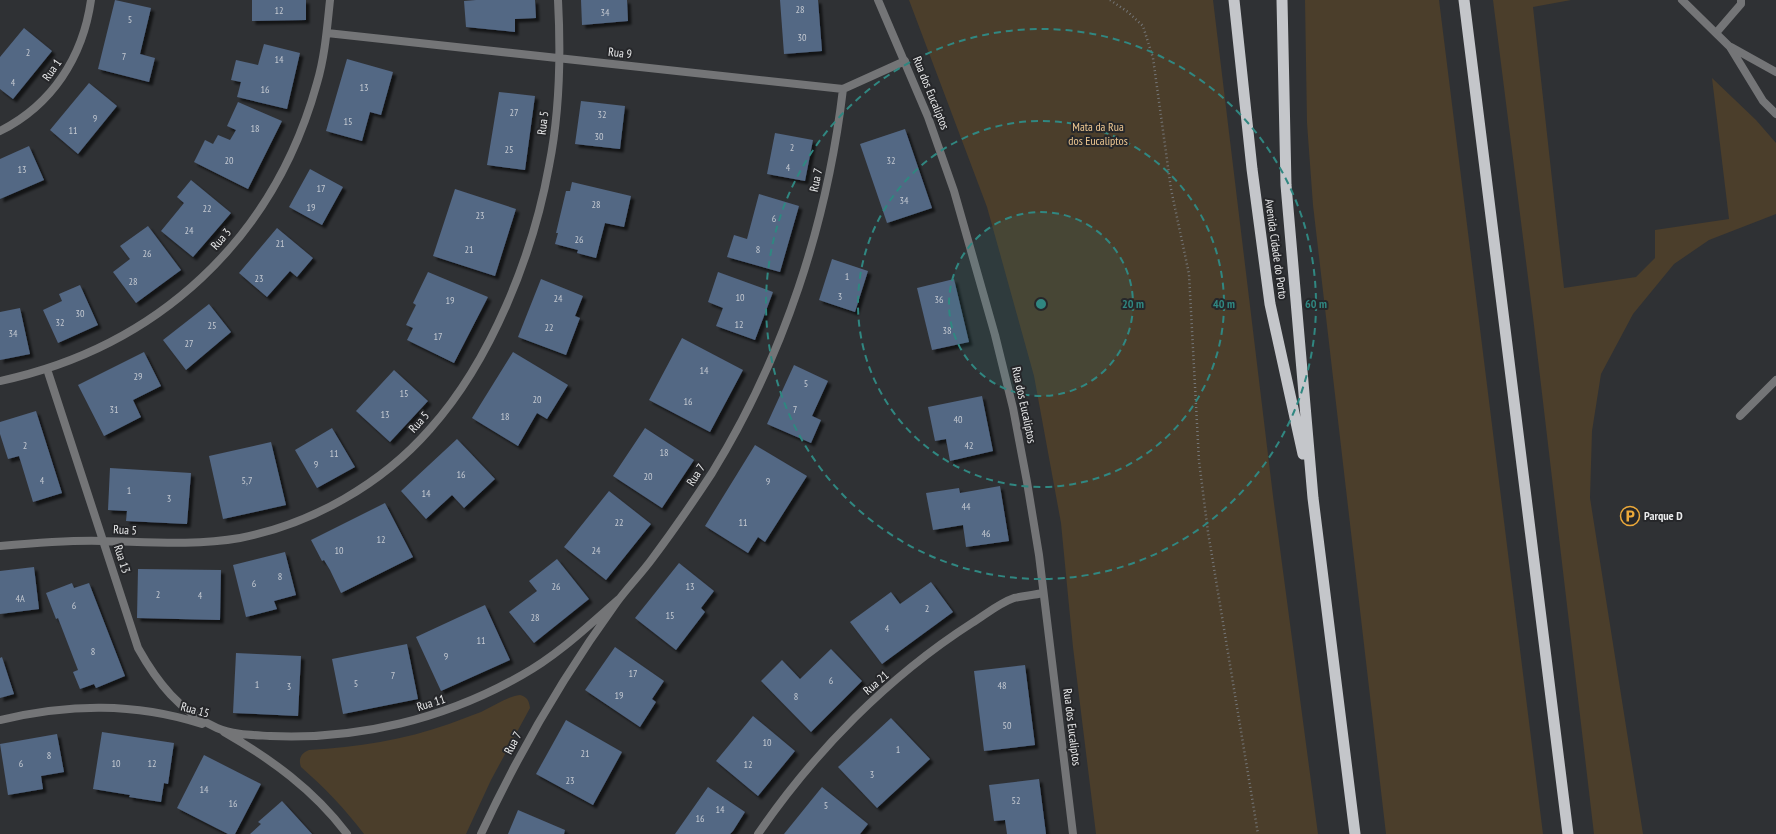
<svg xmlns="http://www.w3.org/2000/svg" width="1776" height="834" viewBox="0 0 1776 834" font-family="'PT Sans Narrow',sans-serif">
<defs>
<filter id="shadow"><feDropShadow dx="3.5" dy="3.5" stdDeviation="1" flood-color="#0009"/></filter>
</defs>
<rect width="100%" height="100%" fill="#2f3134"/>
<path fill="#4b3e2b" d="M909,0H1213L1273,496L1318,834H1096L1073,647L1061,523L1034,376L987,207Z
M1305,0H1439L1543,834H1386L1313,205L1307,123Z
M1493,0H1571L1533,7L1564,288L1636,277L1655,258V230L1729,219L1712,78L1756,120L1776,143V214L1709,240L1674,264L1633,314L1601,374L1592,431L1590,498L1643,834H1594L1533,317Z
M520,695C527,697 529,700 530,708L491,780L466,834H364C345,809 325,788 301,767C298,759 301,753 309,750C357,747 404,740 449,724C460,720 470,716 481,712C494,706 506,697 520,695Z"/>
<path fill="#536784" filter="url(#shadow)" d="M115,0L151,8L140,54L155,58L149,82L98,69Z
M252,0H306V20L252,21Z
M476,0H535L536,18L515,19V32L466,27L464,1Z
M581,0H627L628,21L582,25Z
M780,0H818L822,51L784,54Z
M24,28L52,51L13,99L0,89V57Z
M264,44L300,53L287,109L237,97L241,82L231,80L236,60L258,65Z
M347,59L393,72L381,115L370,112L362,141L326,131Z
M89,83L117,106L78,154L50,130Z
M499,92L535,96L525,170L487,165Z
M581,101L625,106L620,149L575,144Z
M238,102L282,121L248,189L194,162L205,140L213,144L218,135L230,140L236,130L227,126Z
M905,129L932,208L887,223L860,144Z
M775,133L813,140L805,181L767,174Z
M29,146L44,180L0,199V159Z
M310,169L343,187L322,225L289,207Z
M191,180L231,213L193,257L161,231L184,203L177,197Z
M572,182L631,196L624,227L605,223L596,258L577,253L578,250L555,244L558,233H556L566,191H570Z
M455,189L516,209L495,276L433,256Z
M759,194L799,206L780,272L727,257L734,235L747,239Z
M148,226L181,270L136,303L113,272L130,259L120,246Z
M277,228L313,258L297,277L290,271L267,297L239,273Z
M832,259L868,271L855,312L819,300Z
M428,272L488,297L454,363L407,340L413,328L406,325L416,305L413,303Z
M718,272L773,292L755,340L716,326L723,308L708,302Z
M541,279L583,296L575,316L580,318L566,355L518,337Z
M954,279L969,342L932,350L917,288Z
M80,285L98,325L58,343L43,310L62,301L59,294Z
M209,304L231,332L186,370L163,340Z
M20,308L30,354L0,360V312Z
M682,338L743,370L710,432L649,400Z
M144,352L161,386L133,400L141,417L104,436L78,385Z
M513,352L568,385L547,419L537,413L518,446L472,418Z
M794,365L828,381L812,416L821,420L811,443L767,424Z
M394,370L428,401L390,442L356,411Z
M982,396L993,451L950,461L946,439L935,441L928,407Z
M36,411L62,493L33,502L19,456L8,459L0,434V422Z
M332,428L355,467L317,488L295,450Z
M645,428L694,460L662,508L613,476Z
M457,439L495,479L464,508L452,495L426,519L401,491Z
M271,442L286,505L223,519L209,456Z
M755,445L807,476L765,542L758,537L748,553L705,526Z
M110,468L191,473L187,524L126,521L127,511L108,510Z
M1000,486L1009,541L966,547L963,525L933,530L926,493L959,488L960,493Z
M609,491L651,524L606,580L564,547Z
M385,503L413,557L341,593L330,570L324,560L322,561L311,540Z
M285,552L296,595L274,601L277,609L246,617L233,565Z
M557,559L589,599L534,643L509,612L537,591L529,581Z
M679,563L714,591L701,608L705,612L676,650L635,618Z
M34,567L39,609L0,614V571Z
M138,569L221,570L220,620L137,618Z
M931,582L953,612L882,664L850,622L891,592L900,604Z
M72,583L74,588L89,583L125,676L96,688L94,684L80,689L73,672L78,670L58,618L56,619L46,593Z
M485,605L510,660L441,691L416,637Z
M407,644L418,699L343,714L332,659Z
M615,647L664,681L652,699L656,702L640,727L585,690Z
M831,649L862,681L811,732L761,681L782,660L800,679Z
M236,653L301,656L298,716L233,713Z
M2,657L14,694L0,698V658Z
M1025,665L1035,745L984,751L974,671Z
M753,716L795,751L758,796L716,761Z
M891,718L930,759L877,808L838,767Z
M566,720L622,752L593,805L536,774Z
M102,732L174,743L168,784L164,783L161,802L129,797L130,795L93,789Z
M57,734L64,772L41,776L43,789L8,795L0,744Z
M204,755L261,784L235,834H228L177,808Z
M1039,779L1046,834H1007L1005,820L994,821L989,785Z
M708,787L745,812L733,831L730,834H675Z
M822,787L868,824L860,834H784Z
M282,801L312,834H250L261,824L258,822Z
M518,810L565,830L564,834H508Z"/>
<g fill="none" stroke-linecap="round" stroke-linejoin="round">
<path stroke="#757779" stroke-width="2.5" stroke-dasharray="1 3" stroke-linecap="butt" d="M1110,0L1128,12L1143,26L1153,58L1171,189L1189,274L1199,461L1208,532L1258,834"/>
<path stroke="#747577" stroke-width="8" d="M1682,0L1730,47L1763,101L1776,114
M1716,33L1741,4V0
M1731,47L1776,72
M1740,416L1776,380"/>
<path stroke="#747577" stroke-width="8" d="M327,33L843,89L905,61
M0,131C52,105 83,57 91,0
M47,369L138,648C157,682 180,712 217,728C233,735 253,735 270,736C358,740 445,719 522,675C558,655 588,626 619,599
M0,381C158,347 274,239 317,83C325,56 327,28 330,0
M0,546C34,543 68,540 102,541C149,542 194,546 240,538C312,524 382,484 430,429C491,361 533,255 549,166C560,111 561,55 558,0
M0,720C68,704 134,702 202,724
M224,732C271,759 314,790 347,834
M481,834C519,752 564,675 617,602C628,587 641,574 652,559C673,531 693,502 712,473C784,356 827,224 843,89
M758,834C814,752 888,677 972,623C985,615 999,603 1014,598C1023,596 1034,595 1043,593"/>
<path stroke="#747577" stroke-width="8" d="M878,0L928,117L954,191L995,335L1013,408L1027,482L1039,555L1073,834"/>
<path stroke="#c4c6ca" stroke-width="11" d="M1234,0L1252,169L1270,304L1303,454
M1282,0L1286,185L1313,498L1355,834
M1464,0L1568,834"/>
</g>
<circle cx="1041" cy="304" r="92" fill="#308781" fill-opacity=".12"/>
<g fill="none" stroke="#308781" stroke-width="2" stroke-dasharray="7 5">
<circle cx="1041" cy="304" r="92"/>
<circle cx="1041" cy="304" r="183"/>
<circle cx="1041" cy="304" r="275"/>
</g>
<defs>
<g id="parking-ring" transform="scale(1)"><circle r="9.5" fill="#26272a" stroke="#eca93a" stroke-width="1.5"/><path d="M-3.5-5.5H1a3.5 3.5 0 0 1 0 7H-1V5.5H-3.5ZM-1-3.4V-.6H.8a1.4 1.4 0 0 0 0-2.8Z" fill="#eca93a"/></g>
</defs>
<g fill-rule="evenodd">
<use href="#parking-ring" x="1630" y="516"/>
</g>
<g text-anchor="middle" stroke-width="4" stroke-linejoin="round" paint-order="stroke">
<g font-size="10" fill="#c4c9d1">
<text x="800" y="13">28</text>
<text x="279" y="14">12</text>
<text x="605" y="16">34</text>
<text x="130" y="23">5</text>
<text x="802" y="41">30</text>
<text x="28" y="56">2</text>
<text x="124" y="60">7</text>
<text x="279" y="63">14</text>
<text x="13" y="86">4</text>
<text x="364" y="91">13</text>
<text x="265" y="93">16</text>
<text x="514" y="116">27</text>
<text x="602" y="118">32</text>
<text x="95" y="122">9</text>
<text x="348" y="125">15</text>
<text x="255" y="132">18</text>
<text x="73" y="134">11</text>
<text x="599" y="140">30</text>
<text x="792" y="151">2</text>
<text x="509" y="153">25</text>
<text x="229" y="164">20</text>
<text x="891" y="164">32</text>
<text x="788" y="171">4</text>
<text x="22" y="173">13</text>
<text x="321" y="192">17</text>
<text x="904" y="204">34</text>
<text x="596" y="208">28</text>
<text x="311" y="211">19</text>
<text x="207" y="212">22</text>
<text x="480" y="219">23</text>
<text x="774" y="222">6</text>
<text x="189" y="234">24</text>
<text x="579" y="243">26</text>
<text x="280" y="247">21</text>
<text x="469" y="253">21</text>
<text x="758" y="253">8</text>
<text x="147" y="257">26</text>
<text x="847" y="280">1</text>
<text x="259" y="282">23</text>
<text x="133" y="285">28</text>
<text x="840" y="300">3</text>
<text x="740" y="301">10</text>
<text x="558" y="302">24</text>
<text x="939" y="303">36</text>
<text x="450" y="304">19</text>
<text x="80" y="317">30</text>
<text x="60" y="326">32</text>
<text x="739" y="328">12</text>
<text x="212" y="329">25</text>
<text x="549" y="331">22</text>
<text x="947" y="334">38</text>
<text x="13" y="337">34</text>
<text x="438" y="340">17</text>
<text x="189" y="347">27</text>
<text x="704" y="374">14</text>
<text x="138" y="380">29</text>
<text x="806" y="387">5</text>
<text x="404" y="397">15</text>
<text x="537" y="403">20</text>
<text x="688" y="405">16</text>
<text x="114" y="413">31</text>
<text x="795" y="413">7</text>
<text x="385" y="418">13</text>
<text x="505" y="420">18</text>
<text x="958" y="423">40</text>
<text x="25" y="449">2</text>
<text x="969" y="449">42</text>
<text x="664" y="456">18</text>
<text x="334" y="457">11</text>
<text x="316" y="468">9</text>
<text x="461" y="478">16</text>
<text x="648" y="480">20</text>
<text x="42" y="484">4</text>
<text x="247" y="484">5,7</text>
<text x="768" y="485">9</text>
<text x="129" y="494">1</text>
<text x="426" y="497">14</text>
<text x="169" y="502">3</text>
<text x="966" y="510">44</text>
<text x="619" y="526">22</text>
<text x="743" y="526">11</text>
<text x="986" y="537">46</text>
<text x="381" y="543">12</text>
<text x="339" y="554">10</text>
<text x="596" y="554">24</text>
<text x="280" y="580">8</text>
<text x="254" y="587">6</text>
<text x="556" y="590">26</text>
<text x="690" y="590">13</text>
<text x="158" y="598">2</text>
<text x="200" y="599">4</text>
<text x="20" y="602">4A</text>
<text x="74" y="609">6</text>
<text x="927" y="612">2</text>
<text x="670" y="619">15</text>
<text x="535" y="621">28</text>
<text x="887" y="632">4</text>
<text x="481" y="644">11</text>
<text x="93" y="655">8</text>
<text x="446" y="660">9</text>
<text x="633" y="677">17</text>
<text x="393" y="679">7</text>
<text x="831" y="684">6</text>
<text x="356" y="687">5</text>
<text x="257" y="688">1</text>
<text x="1002" y="689">48</text>
<text x="289" y="690">3</text>
<text x="619" y="699">19</text>
<text x="796" y="700">8</text>
<text x="1007" y="729">50</text>
<text x="767" y="746">10</text>
<text x="898" y="753">1</text>
<text x="585" y="757">21</text>
<text x="49" y="759">8</text>
<text x="21" y="767">6</text>
<text x="116" y="767">10</text>
<text x="152" y="767">12</text>
<text x="748" y="768">12</text>
<text x="872" y="778">3</text>
<text x="570" y="784">23</text>
<text x="204" y="793">14</text>
<text x="1016" y="804">52</text>
<text x="233" y="807">16</text>
<text x="826" y="809">5</text>
<text x="720" y="813">14</text>
<text x="700" y="822">16</text>
</g>
<g font-size="12" fill="#e9eaeb" stroke="#26272a">
<text transform="translate(620 53) rotate(6)" y="4">Rua 9</text>
<text transform="translate(52 70) rotate(-55)" y="4">Rua 1</text>
<text transform="translate(931 93) rotate(68)" y="4">Rua dos Eucaliptos</text>
<text transform="translate(543 123) rotate(-83)" y="4">Rua 5</text>
<text transform="translate(816 180) rotate(-78)" y="4">Rua 7</text>
<text transform="translate(221 239) rotate(-49)" y="4">Rua 3</text>
<text transform="translate(1276 249) rotate(82)" y="4">Avenida Cidade do Porto</text>
<text transform="translate(1024 405) rotate(78)" y="4">Rua dos Eucaliptos</text>
<text transform="translate(419 422) rotate(-48)" y="4">Rua 5</text>
<text transform="translate(696 475) rotate(-57)" y="4">Rua 7</text>
<text transform="translate(125 530) rotate(3)" y="4">Rua 5</text>
<text transform="translate(122 559) rotate(72)" y="4">Rua 13</text>
<text transform="translate(876 683) rotate(-41)" y="4">Rua 21</text>
<text transform="translate(431 703) rotate(-18)" y="4">Rua 11</text>
<text transform="translate(195 710) rotate(15)" y="4">Rua 15</text>
<text transform="translate(1072 727) rotate(83)" y="4">Rua dos Eucaliptos</text>
<text transform="translate(513 743) rotate(-62)" y="4">Rua 7</text>
</g>
<g font-size="12" fill="#eec791" stroke="#26272a">
<text x="1098" y="131">Mata da Rua<tspan x="1098" dy="14">dos Eucaliptos</tspan></text>
</g>
<g font-size="12" font-weight="bold" fill="#e9eaeb" stroke="#26272a" text-anchor="start">
<text x="1644" y="520">Parque D</text>
</g>
</g>
<circle cx="1041" cy="304" r="6" fill="#308781" stroke="#26272a" stroke-width="2"/>
<g font-size="12" text-anchor="middle" font-weight="bold" fill="#308781" stroke="#26272a" stroke-width="4" stroke-linejoin="round" paint-order="stroke">
<text x="1133" y="308">20 m</text>
<text x="1224" y="308">40 m</text>
<text x="1316" y="308">60 m</text>
</g>
</svg>
